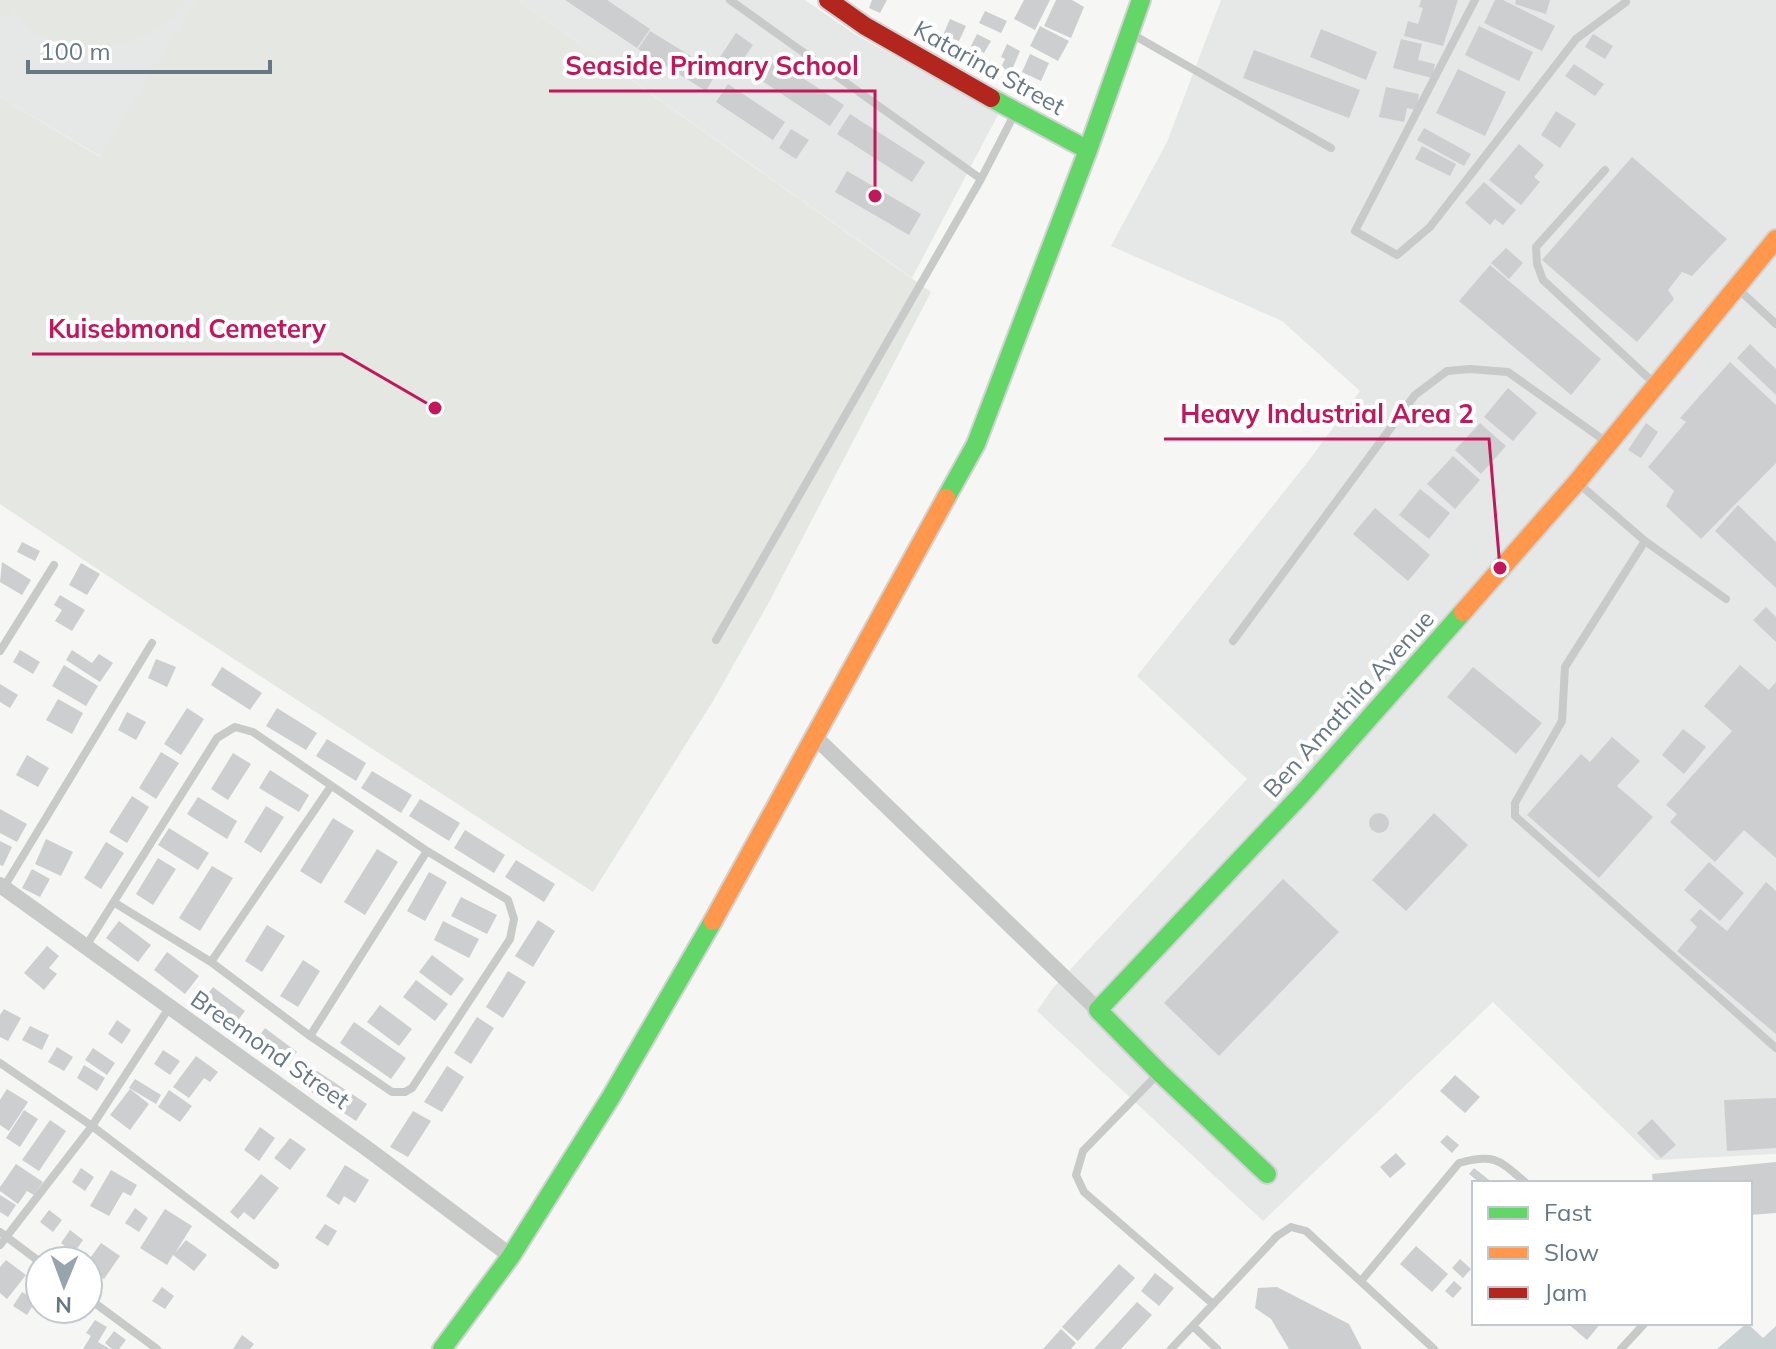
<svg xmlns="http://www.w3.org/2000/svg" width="1776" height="1349" viewBox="0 0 1776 1349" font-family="Mulish,sans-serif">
<rect width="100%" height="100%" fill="#f6f6f4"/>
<path fill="#e6e7e7" d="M0,0H195L101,157L0,97Z
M518,0H805L856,35L999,113L912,278Z
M1221,0H1776V1154L1656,1160L1493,1002L1263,1221L1037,1011L1053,988L1247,779L1137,676L1310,459L1360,391L1282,321L1111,246L1167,142Z"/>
<path fill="#e4e7e2" d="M0,0H187C161,38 117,51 73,44C61,42 43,38 32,31C25,25 19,14 13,7L12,15H0Z
M195,0H518L931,292L768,604L713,701L593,892L171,618L0,504V97L100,157Z"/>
<path fill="#cad2d4" d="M1747,1323L1763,1338L1776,1326V1349H1717Z"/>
<path fill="#cdcecf" d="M565,0H607L650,29L637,48Z
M872,0H887L880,13L869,8Z
M1024,0H1050L1035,30L1014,19Z
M1056,0H1072L1084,7L1071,38L1044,26Z
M1421,0H1458L1443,46L1404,36L1408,21L1418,24L1423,8L1419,7Z
M1495,0H1503L1555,26L1542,51L1484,23Z
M1516,0H1550L1546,14L1515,4Z
M985,11L1007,21L1001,33L979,23Z
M950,19L966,26L959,41L943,35Z
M1040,26L1069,41L1058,61L1030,46Z
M1479,26L1533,52L1519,81L1465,55Z
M1321,29L1377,52L1366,80L1310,57Z
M650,31L717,72L706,91L638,49Z
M736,33L753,45L737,68L720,57Z
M977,34L991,41L984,53L971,46Z
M1593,34L1613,46L1605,59L1585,47Z
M1401,39L1422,44L1418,60L1435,64L1432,78L1393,68Z
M1007,44L1020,51L1011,72L1001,67L1005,59L1001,57Z
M1254,50L1360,90L1349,118L1243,78Z
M1030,54L1049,63L1041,81L1022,72Z
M772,58L844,105L830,126L759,79Z
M1574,64L1604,84L1595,96L1565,76Z
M1458,69L1506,92L1485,136L1436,113Z
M728,84L785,122L773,140L716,102Z
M1386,87L1419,94L1416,110L1407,108L1404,122L1379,117Z
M1556,111L1576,124L1560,148L1541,135Z
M850,114L925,162L912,182L837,134Z
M1424,128L1471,154L1464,166L1417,140Z
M791,129L809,140L796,159L779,148Z
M1519,144L1544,165L1534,177L1540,182L1521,205L1489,180Z
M1422,146L1456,164L1450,176L1415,159Z
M1632,157L1727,239L1692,276L1682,272L1668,290L1674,299L1637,342L1542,260Z
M847,171L921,214L909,235L835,192Z
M1484,182L1516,210L1503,225L1495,219L1490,225L1465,203Z
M1506,248L1523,263L1509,279L1491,263Z
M1490,265L1601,359L1571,395L1459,301Z
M1750,344L1776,369V395L1737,358Z
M1730,362L1776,405V463L1701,539L1666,506L1674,491L1648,467L1686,422L1680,418Z
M1508,388L1537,413L1513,441L1484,417Z
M1480,423L1506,446L1481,474L1455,450Z
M1646,423L1658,432L1641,458L1628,450Z
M1453,456L1480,480L1455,509L1427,484Z
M1420,489L1450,513L1429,539L1399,515Z
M1738,505L1776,542V588L1715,531Z
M1375,508L1430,555L1408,581L1353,534Z
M22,542L40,551L35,561L17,552Z
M2,562L31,580L22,595L0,582Z
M81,563L100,574L87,595L69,585Z
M60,595L85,610L72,631L55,621L62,610L54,605Z
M1766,607L1776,617V642L1753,620Z
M20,650L40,662L33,674L13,662Z
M72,650L92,663L99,654L113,663L100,682L66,660Z
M156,659L176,667L167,687L148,678Z
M64,665L98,686L86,706L52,686Z
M1740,665L1769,690L1776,682V858L1744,830L1715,862L1670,822L1677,814L1666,805L1732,731L1704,706Z
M222,667L262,693L250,710L211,685Z
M1473,667L1542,723L1516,754L1447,697Z
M0,684L18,695L10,708L0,702Z
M58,699L83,713L72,734L46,720Z
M187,708L204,719L181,755L164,744Z
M277,708L317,733L306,750L266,726Z
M127,712L146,722L136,740L118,730Z
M1683,729L1706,747L1684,774L1662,755Z
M1612,737L1640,761L1617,786L1653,817L1599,878L1527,815L1581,754L1590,762Z
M327,739L366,763L356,781L316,756Z
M161,752L179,763L156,799L139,788Z
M233,753L251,764L228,800L211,789Z
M27,755L49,768L38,787L16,775Z
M270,770L309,795L299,812L259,788Z
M372,771L412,795L401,813L361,788Z
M132,796L149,807L127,843L109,832Z
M198,797L237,821L227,839L187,814Z
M420,799L460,823L449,841L409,816Z
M266,806L284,817L261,853L244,842Z
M0,809L27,824L17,842L0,833Z
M1434,813L1468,845L1406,911L1372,880Z
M1369 823a10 10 0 1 1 20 0a10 10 0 1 1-20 0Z
M333,818L354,831L321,884L300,871Z
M169,828L209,853L198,870L158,845Z
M465,830L505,855L494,873L454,848Z
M46,839L73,852L61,876L35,864Z
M0,841L12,847L3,866L0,865Z
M106,842L124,853L101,889L84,878Z
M377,849L398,862L365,915L344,902Z
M158,858L176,869L153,905L136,894Z
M516,860L555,884L544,902L505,877Z
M1709,862L1744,893L1720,921L1684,890Z
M212,866L233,878L200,931L179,918Z
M32,869L50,879L40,897L22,888Z
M429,872L447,882L425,921L407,911Z
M1283,879L1339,932L1219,1056L1164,1003Z
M1766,882L1776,891V1034L1677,951L1697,927L1690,920L1700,909L1727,931Z
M461,897L497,915L487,934L451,916Z
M538,920L555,931L533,967L515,956Z
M119,921L151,945L138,962L106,938Z
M443,921L479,939L469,958L434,940Z
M267,925L285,936L262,972L245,961Z
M47,946L59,956L49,968L57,974L44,990L24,973Z
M167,952L199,976L185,994L154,970Z
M432,955L464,979L451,996L419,972Z
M303,960L320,971L298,1007L280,996Z
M508,971L526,982L503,1018L486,1007Z
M416,980L448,1004L435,1021L403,997Z
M213,987L245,1011L232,1028L200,1004Z
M380,1005L412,1029L399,1046L367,1022Z
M4,1009L21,1018L8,1041L0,1037V1015Z
M477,1017L494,1028L471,1064L454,1053Z
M117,1020L131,1030L122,1044L108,1034Z
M354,1022L406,1058L391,1079L340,1043Z
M30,1026L49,1035L42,1050L22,1040Z
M265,1028L297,1052L284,1070L252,1046Z
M57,1047L73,1057L64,1071L48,1062Z
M93,1048L115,1063L107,1075L85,1060Z
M163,1050L180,1061L170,1075L154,1064Z
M196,1056L218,1072L210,1082L204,1078L189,1098L173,1087Z
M84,1065L105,1078L97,1091L77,1078Z
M447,1066L464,1077L442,1112L424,1102Z
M311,1067L367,1104L356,1121L299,1084Z
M1455,1075L1480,1097L1465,1113L1440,1091Z
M135,1079L161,1095L156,1104L129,1088Z
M7,1089L28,1102L9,1131L0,1125V1100Z
M130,1089L149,1104L130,1130L110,1115Z
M169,1090L192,1106L180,1122L158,1107Z
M1776,1098V1148L1727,1151L1724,1100Z
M24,1110L38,1119L20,1147L6,1138Z
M413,1111L431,1121L408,1157L390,1147Z
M1652,1119L1676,1145L1661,1158L1637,1133Z
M50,1120L66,1131L39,1171L22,1160Z
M260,1127L275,1138L259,1161L244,1150Z
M1447,1135L1459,1145L1452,1153L1440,1142Z
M290,1138L306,1149L290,1170L274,1158Z
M1396,1153L1406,1164L1390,1178L1380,1167Z
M1776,1162V1213L1750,1215V1183H1653L1652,1174Z
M16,1164L43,1182L34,1195L27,1191L18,1204L0,1191V1187Z
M345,1165L369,1180L355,1203L344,1196L339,1205L326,1196Z
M81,1168L94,1177L85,1191L72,1182Z
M1474,1168L1493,1183H1480L1469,1174Z
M111,1170L137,1185L131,1196L123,1192L109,1216L90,1206Z
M261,1174L279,1188L254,1220L244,1212L238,1219L230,1212Z
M0,1195L16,1205L8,1217L0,1212Z
M135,1208L148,1218L139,1232L125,1223Z
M165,1209L192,1226L175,1253L186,1240L207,1255L194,1271L173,1255L167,1265L140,1248Z
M49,1210L62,1220L53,1232L40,1222Z
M325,1224L337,1231L328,1246L315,1238Z
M70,1230L83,1240L74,1253L61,1243Z
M101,1243L120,1256L104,1279L88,1267V1261Z
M1416,1246L1448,1274L1432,1292L1400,1264Z
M1460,1259L1471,1269L1463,1278L1452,1268Z
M6,1260L26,1275L7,1299L0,1293V1267Z
M1119,1264L1135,1278L1078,1341L1062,1327Z
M1155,1273L1174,1288L1159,1306L1141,1291Z
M1454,1281L1462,1288L1453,1298L1445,1291Z
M162,1287L174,1296L165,1309L152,1301Z
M1277,1287L1349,1324L1362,1349H1289L1271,1319L1255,1308L1258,1288Z
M22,1292L36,1300L27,1315L13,1306Z
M1137,1302L1152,1315L1121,1349H1094Z
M95,1320L107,1327L98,1342L110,1349H83L91,1336L86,1333Z
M1567,1323H1601L1587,1340Z
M1061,1329L1076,1343L1071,1349H1043Z
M114,1331L126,1340L119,1349H112L105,1343Z
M242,1335L254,1344L250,1349H233Z"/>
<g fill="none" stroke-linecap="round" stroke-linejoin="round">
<g stroke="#d1d2d2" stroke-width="22">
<path id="fast" d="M991,98L1088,150
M946,498L976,444L1088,150L1141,0
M1267,1174L1160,1073L1098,1010L1301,795L1463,612
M442,1349L511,1256L611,1097L713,921"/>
</g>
<g stroke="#d1d2d2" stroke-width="22">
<path id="slow" d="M1463,612L1577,482L1776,239
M713,921L946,498"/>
</g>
<g stroke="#d1d2d2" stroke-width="22">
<path id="jam" d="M828,0L865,26L991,98"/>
</g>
<path stroke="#c8caca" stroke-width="8" d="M730,0L981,179
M1475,0L1355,231L1397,255L1430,227L1576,39L1626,2
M1130,33L1331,148
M1605,170L1536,247L1537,264L1543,280L1656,385
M1737,288L1776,324
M1578,483L1645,541L1726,599
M1645,541L1565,667L1562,721L1515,803V816L1776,1048
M716,640L981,179L1014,115
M1233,641L1415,395L1447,371L1470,369L1508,372L1608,443
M0,651L54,565
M4,887L152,643
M86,946L217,738L235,727L253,732L427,851L508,900L514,919L510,939L412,1088L405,1092H392L310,1036L211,962L115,903
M211,962L331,786
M310,1036L427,851
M0,1063L92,1126L275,1265
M1159,1073L1083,1151L1076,1175L1084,1192L1213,1304
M0,1232L40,1262
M0,1245L92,1126L169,1008
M1361,1281L1459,1163C1495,1153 1499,1160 1526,1183
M88,1298L157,1349
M1193,1326L1217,1349
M1171,1349L1277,1236L1291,1227L1306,1231L1434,1349
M1621,1349L1645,1323"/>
<path stroke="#c8caca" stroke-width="16" d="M814,736L1098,1010
M0,885L369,1150L511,1256"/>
<use href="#fast" stroke="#63d668" stroke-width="18"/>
<use href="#slow" stroke="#ff974d" stroke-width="18"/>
<use href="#jam" stroke="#b3261e" stroke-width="18"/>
</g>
<g text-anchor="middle" stroke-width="8" stroke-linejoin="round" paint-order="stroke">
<g font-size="24" fill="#667884" stroke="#fff">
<text transform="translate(989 68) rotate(29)" y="8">Katarina Street</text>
<text transform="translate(1349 704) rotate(-48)" y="8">Ben Amathila Avenue</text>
<text transform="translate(270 1050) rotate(35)" y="8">Breemond Street</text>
</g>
</g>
<path fill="none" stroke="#c2185b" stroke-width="3" d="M875 196L875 91H549M435 408L342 354H32M1500 568L1489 439H1164"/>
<g fill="#c2185b" stroke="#fff" stroke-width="3">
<circle cx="875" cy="196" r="8"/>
<circle cx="435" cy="408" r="8"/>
<circle cx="1500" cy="568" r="8"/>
</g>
<g font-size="26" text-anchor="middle" font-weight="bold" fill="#c2185b" stroke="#fff" stroke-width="8" stroke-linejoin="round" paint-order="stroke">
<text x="712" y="75">Seaside Primary School</text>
<text x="187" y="338">Kuisebmond Cemetery</text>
<text x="1327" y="423">Heavy Industrial Area 2</text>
</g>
<rect x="1472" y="1181" width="280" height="144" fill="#ffffff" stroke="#c2c9ce" stroke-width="2"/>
<rect x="1488" y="1207" width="40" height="12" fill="#63d668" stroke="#c2c9ce" stroke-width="2"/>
<text x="1544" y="1221" font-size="24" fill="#667884">Fast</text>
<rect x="1488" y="1247" width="40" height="12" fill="#ff974d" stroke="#c2c9ce" stroke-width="2"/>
<text x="1544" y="1261" font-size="24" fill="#667884">Slow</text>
<rect x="1488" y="1287" width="40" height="12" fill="#b3261e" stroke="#c2c9ce" stroke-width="2"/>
<text x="1544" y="1301" font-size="24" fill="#667884">Jam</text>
<g transform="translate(64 1285) rotate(181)"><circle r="38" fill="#ffffff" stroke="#c2c9ce" stroke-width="2"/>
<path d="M0-6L14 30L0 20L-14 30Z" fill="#98a4ab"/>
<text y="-12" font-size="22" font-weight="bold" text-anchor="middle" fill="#667884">N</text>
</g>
<path d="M28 60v12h242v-12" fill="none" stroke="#667884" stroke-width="4"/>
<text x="40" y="60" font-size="24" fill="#667884" stroke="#ffffff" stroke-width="6" paint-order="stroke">100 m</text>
</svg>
